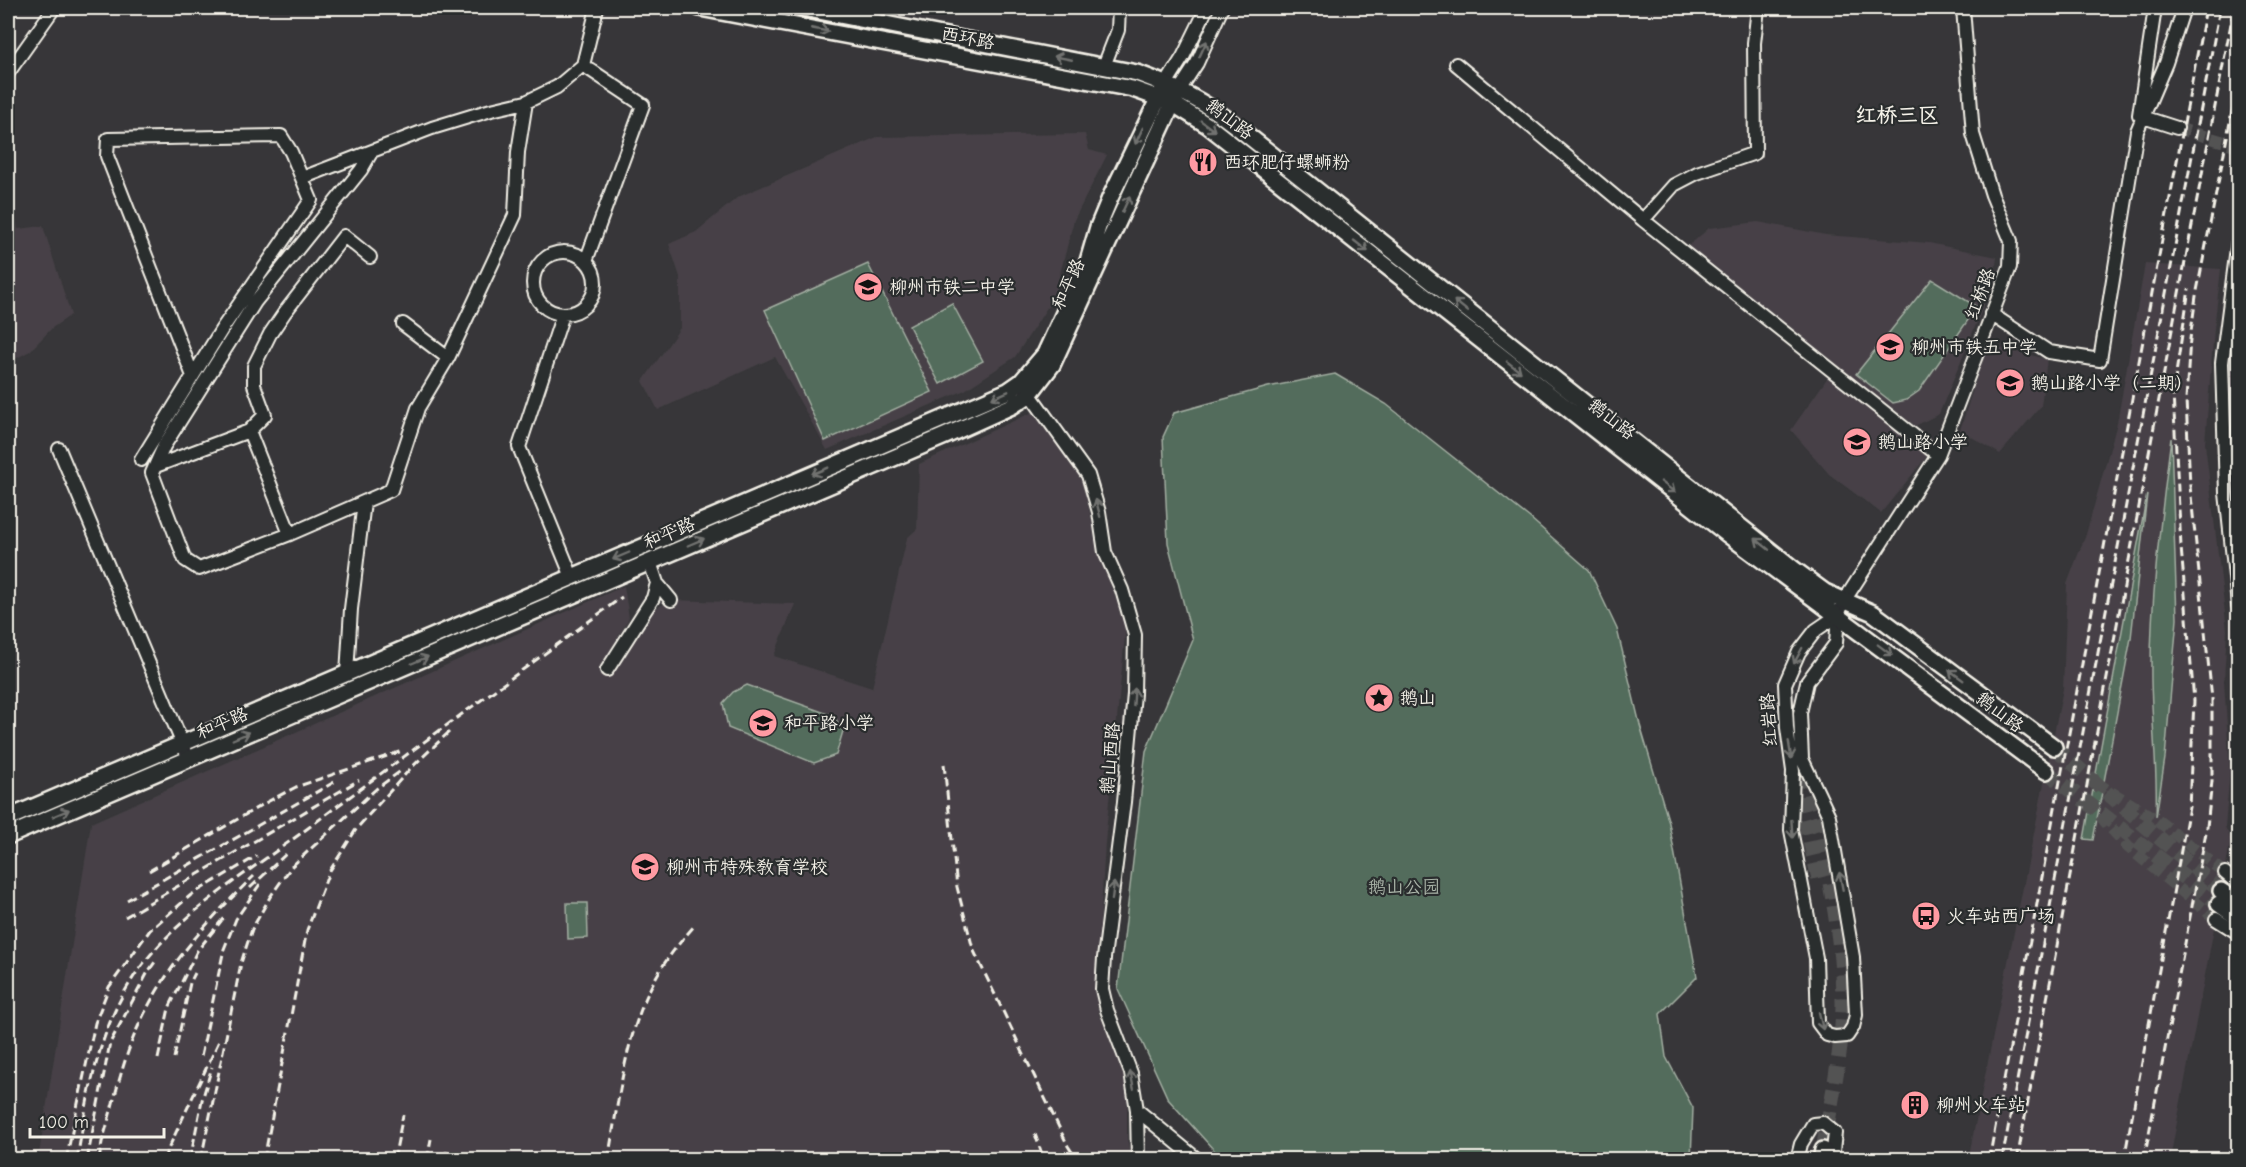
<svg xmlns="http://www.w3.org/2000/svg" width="2246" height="1167" viewBox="0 0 2246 1167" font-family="'Comic Neue','LXGW WenKai TC',sans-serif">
<rect width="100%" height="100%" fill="#373639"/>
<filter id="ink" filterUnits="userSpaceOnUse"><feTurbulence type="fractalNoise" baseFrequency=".0167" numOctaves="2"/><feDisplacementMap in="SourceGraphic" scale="12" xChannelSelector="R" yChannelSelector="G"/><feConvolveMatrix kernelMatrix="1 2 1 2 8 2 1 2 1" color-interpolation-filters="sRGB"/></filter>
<g filter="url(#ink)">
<path fill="#464146" d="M1085,134L1089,150L1107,155L1074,220L1054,297L1015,357L965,390L827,450L775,357L658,410L643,381L680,328V277L669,244L696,232L738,197L877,137Z
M8,166L18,229L43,226L71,315L52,328L30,351L8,363Z
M1758,222L1826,235L1929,243L1997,257L1994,281L1939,414L1915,426L1686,248L1709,228Z
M2145,264L2221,269L2214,329L2205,443L2227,630L2224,681L2230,770L2225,827L2231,839L2170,1159L1968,1160L2063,689L2067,584L2087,531L2117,423Z
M2238,284V438H2233L2231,349H2234Z
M1987,345L2047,359L2041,406L2000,454L1960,430Z
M1828,377L1929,454L1881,513L1829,474L1791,430Z
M1033,412L1081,475L1101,558L1126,626L1105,843L1096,995L1099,1014L1116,1047L1127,1090V1138L1131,1159L38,1160L91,823L624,586L629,618L601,667L612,672L652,610L671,600L795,604L774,656L872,688L907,538L917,529L919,464Z"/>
<path fill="#526c5b" stroke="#a3aea2" stroke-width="1.5" d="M868,264L932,392L825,441L765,310Z
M1932,279L1977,307L1919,391L1906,400L1893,403L1856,374Z
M952,303L983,361L940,384L909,326Z
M1335,374L1386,404L1530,518L1589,570L1617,629L1640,725L1669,823L1697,977L1660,1014L1666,1057L1693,1108L1691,1159H1222L1168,1099L1118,989L1146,751L1193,640L1168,543L1163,437L1174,413L1268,387Z
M2171,438L2177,619L2165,758L2156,817C2158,770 2152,726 2151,680C2150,599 2161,518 2171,438Z
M2147,494L2131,638L2093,840L2084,839Z
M747,685L834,716L843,731L836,755L814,763L728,728L723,703L733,692Z
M567,903H587L588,938L568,939Z"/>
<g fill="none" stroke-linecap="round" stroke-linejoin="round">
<path stroke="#535253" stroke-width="12" stroke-dasharray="12 6" stroke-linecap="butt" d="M2177,128L2238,146
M2096,783L2157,820L2225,873
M2088,802L2128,847L2216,919"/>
<path stroke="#535253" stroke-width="15" stroke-dasharray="15 8" stroke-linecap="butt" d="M2054,747L2221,891
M1805,771C1823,848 1843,926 1843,1005C1842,1054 1831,1102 1823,1150
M2046,771L2219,904
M1794,774L1819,879"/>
<g stroke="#f4f1e8" stroke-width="16">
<path id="minor" d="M1456,64L1643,220L1938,455
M583,65L643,105L586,261
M1104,66L1118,30L1119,8
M8,73L54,8
M1166,84L1183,57L1207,8
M1180,89L1197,63L1222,8
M2139,115L2155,8
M2143,117L2177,128
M372,151L361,170L255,302L164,446L152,473L185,560L199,569L290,534L391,490L418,408L448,358L515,215L518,152L526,102
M302,178L432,128L491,110L526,102L557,87L583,65L597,8
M1643,220L1674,185L1697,173L1755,153L1754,43L1758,8
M2238,240L2222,363L2226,493L2238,605
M533 283a31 31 0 1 1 62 0a31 31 0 1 1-62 0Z
M563,314L519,447L572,577
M1991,314L2049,352L2100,360L2137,131L2166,63L2184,8
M403,324L448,358
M1026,389L1088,475L1099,512L1105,552L1122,590L1135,635L1134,694L1124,802L1104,958L1102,989L1107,1010L1131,1073L1137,1110L1138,1160
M249,431L290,534
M59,449L186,752
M141,460L222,329L311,200L291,152L281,136L108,139L107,156L193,376
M156,466L249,431L265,415L254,385V366L270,334L285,312L344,236L370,257
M657,583L671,600
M1838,615L1816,630L1799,652L1785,684L1787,728L1793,771L1791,830L1816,958L1818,1023L1827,1035L1835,1037L1847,1036L1853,1027L1856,1015L1853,957L1829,816L1802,759L1800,713L1807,682L1836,643L1838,615L1844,601L1938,455L2010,267L2011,241L1992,195L1973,134L1963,8
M607,670L653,598L657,583L650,562
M347,674L351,609L364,502
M2225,873L2238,884
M2216,919L2238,933
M1137,1110L1198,1160
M1797,1160L1801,1144L1813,1124L1823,1123L1835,1133L1832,1160"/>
</g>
<g stroke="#f4f1e8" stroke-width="20">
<path id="major" d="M700,8L1133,89L1172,103L1207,125L1727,534L2046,771
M803,8L1137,73C1175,87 1204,101 1236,126L1795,570L1825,592L1873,613L2054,747
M8,818L1008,391L1021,382L1045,354L1088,261L1098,227L1110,198L1163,89
M8,836L945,436L1012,406L1029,395L1052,365L1177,94
M2221,891L2238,902
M2219,904L2238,918
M1821,1160L1823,1150"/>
</g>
<use href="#minor" stroke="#2a2d2e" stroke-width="12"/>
<use href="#major" stroke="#2a2d2e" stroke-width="15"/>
<path stroke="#f4f1e8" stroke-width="3" stroke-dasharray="9 4.5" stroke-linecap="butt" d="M944,764L957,887L973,949L1068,1146L1077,1160
M149,871L267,802L296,787L402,751
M250,888L287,853
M127,900L336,781
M125,917L359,780
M201,1056L224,949L236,919L260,884
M174,1058L190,983L195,973
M158,1059L169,1008L197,951L226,915
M1035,1134L1044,1160
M66,1160L95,1023L109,987L150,930L191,895L257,856
M77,1160C88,1092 100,1019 143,964C184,911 250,871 304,831C409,752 516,675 622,597
M87,1160L110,1043L148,972L155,962
M99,1160L102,1142C113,1107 120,1070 134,1036C161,972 204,924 254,876
M163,1160L219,1041
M190,1160L202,1100L212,1067
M201,1160L241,963L252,929L270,897L292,866L376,789L402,770
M264,1160L307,930L329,872L357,828L410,769L449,732
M394,1160L403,1115
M427,1160L431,1139
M445,1160L447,1147
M608,1160C619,1099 625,1035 654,981C665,960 680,942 695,925
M1989,1160C2061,775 2133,392 2206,8
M2002,1160L2220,8
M2017,1160L2174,319L2234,8
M2124,1160L2189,807L2194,701L2181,547L2173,393L2189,289
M2144,1160L2207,827L2212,781V699L2190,486L2186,399L2190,339L2196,296L2238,81"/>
</g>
<defs><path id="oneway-shaft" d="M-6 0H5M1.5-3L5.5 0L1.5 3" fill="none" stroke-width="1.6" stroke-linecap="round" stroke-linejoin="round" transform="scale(1.5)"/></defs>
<g stroke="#71726f">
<use href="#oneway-shaft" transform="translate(820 30) rotate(11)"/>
<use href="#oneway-shaft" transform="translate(1203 49) rotate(-65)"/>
<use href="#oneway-shaft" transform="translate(1063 58) rotate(-169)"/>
<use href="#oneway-shaft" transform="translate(1208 126) rotate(37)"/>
<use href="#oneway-shaft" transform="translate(1139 136) rotate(115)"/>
<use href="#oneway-shaft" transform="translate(1126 204) rotate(-65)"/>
<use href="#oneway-shaft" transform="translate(1361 246) rotate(38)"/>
<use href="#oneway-shaft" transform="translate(1461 306) rotate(-141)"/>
<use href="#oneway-shaft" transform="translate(1514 367) rotate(38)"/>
<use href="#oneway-shaft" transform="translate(1000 395) rotate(156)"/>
<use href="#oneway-shaft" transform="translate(820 471) rotate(157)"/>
<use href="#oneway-shaft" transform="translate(1668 487) rotate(38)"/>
<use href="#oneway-shaft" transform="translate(1098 508) rotate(-104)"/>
<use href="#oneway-shaft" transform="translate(696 542) rotate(-23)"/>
<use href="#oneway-shaft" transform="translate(1762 544) rotate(-141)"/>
<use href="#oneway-shaft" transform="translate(621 556) rotate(157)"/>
<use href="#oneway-shaft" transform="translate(1885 650) rotate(37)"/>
<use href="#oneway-shaft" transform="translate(1798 656) rotate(118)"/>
<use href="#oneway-shaft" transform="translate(420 660) rotate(-23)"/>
<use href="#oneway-shaft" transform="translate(1956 675) rotate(-144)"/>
<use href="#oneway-shaft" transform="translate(1134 697) rotate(-86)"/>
<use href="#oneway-shaft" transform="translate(241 736) rotate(-23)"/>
<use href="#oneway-shaft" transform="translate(1790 750) rotate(81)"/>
<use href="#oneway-shaft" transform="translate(61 813) rotate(-23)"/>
<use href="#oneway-shaft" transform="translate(1792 829) rotate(86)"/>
<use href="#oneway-shaft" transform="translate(1841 881) rotate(-101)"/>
<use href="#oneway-shaft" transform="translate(1113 891) rotate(-83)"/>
<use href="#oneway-shaft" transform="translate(1821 1021) rotate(77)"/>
<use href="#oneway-shaft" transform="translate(1132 1080) rotate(-101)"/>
</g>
</g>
<defs>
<g id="restaurant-disc" transform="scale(1.5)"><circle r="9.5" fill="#ff9aa2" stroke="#2a2d2e"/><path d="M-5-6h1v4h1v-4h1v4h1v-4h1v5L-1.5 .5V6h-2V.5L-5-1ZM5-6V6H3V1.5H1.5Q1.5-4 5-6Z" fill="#111"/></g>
<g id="school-disc" transform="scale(1.5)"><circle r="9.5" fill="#ff9aa2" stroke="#2a2d2e"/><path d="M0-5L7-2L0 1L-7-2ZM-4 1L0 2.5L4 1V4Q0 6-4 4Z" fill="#111"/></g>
<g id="sight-disc" transform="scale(1.5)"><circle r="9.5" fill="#ff9aa2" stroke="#2a2d2e"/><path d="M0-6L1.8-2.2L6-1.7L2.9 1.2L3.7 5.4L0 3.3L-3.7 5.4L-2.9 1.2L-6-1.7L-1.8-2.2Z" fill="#111"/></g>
<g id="bus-disc" transform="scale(1.5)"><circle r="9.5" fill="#ff9aa2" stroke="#2a2d2e"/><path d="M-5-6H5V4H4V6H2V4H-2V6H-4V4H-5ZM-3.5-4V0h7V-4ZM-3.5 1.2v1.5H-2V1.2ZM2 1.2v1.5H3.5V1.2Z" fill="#111"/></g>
<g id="building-disc" transform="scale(1.5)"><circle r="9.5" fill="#ff9aa2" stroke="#2a2d2e"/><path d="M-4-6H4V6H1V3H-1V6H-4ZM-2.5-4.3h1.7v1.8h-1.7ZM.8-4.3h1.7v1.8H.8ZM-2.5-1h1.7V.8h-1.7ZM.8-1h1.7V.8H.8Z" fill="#111"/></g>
</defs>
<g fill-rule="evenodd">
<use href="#restaurant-disc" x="1203" y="162"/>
<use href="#school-disc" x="868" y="287"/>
<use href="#school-disc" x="1890" y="347"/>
<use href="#school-disc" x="2010" y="383"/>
<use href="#school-disc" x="1857" y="442"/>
<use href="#sight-disc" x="1379" y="698"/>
<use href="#school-disc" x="763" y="723"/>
<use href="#school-disc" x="645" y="867"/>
<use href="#bus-disc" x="1926" y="916"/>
<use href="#building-disc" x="1915" y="1105"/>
</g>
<g text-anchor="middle" stroke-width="4.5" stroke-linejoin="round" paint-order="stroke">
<g font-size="18" fill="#f4f1e8" stroke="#2a2d2e">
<text transform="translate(968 38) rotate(11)" y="6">西环路</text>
<text transform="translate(1230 119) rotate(37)" y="6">鹅山路</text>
<text transform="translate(1068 284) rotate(-65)" y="6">和平路</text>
<text transform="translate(1980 294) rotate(-69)" y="6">红桥路</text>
<text transform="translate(1612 419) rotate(38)" y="6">鹅山路</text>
<text transform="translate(669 533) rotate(-23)" y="6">和平路</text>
<text transform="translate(2000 712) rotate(37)" y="6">鹅山路</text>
<text transform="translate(1769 720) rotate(-94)" y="6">红岩路</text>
<text transform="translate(222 723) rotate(-23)" y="6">和平路</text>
<text transform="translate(1110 758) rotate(-85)" y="6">鹅山西路</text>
</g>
<g font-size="18" fill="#f4f1e8" stroke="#2a2d2e" text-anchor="start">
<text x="1224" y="168">西环肥仔螺蛳粉</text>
<text x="889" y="293">柳州市铁二中学</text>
<text x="1911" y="353">柳州市铁五中学</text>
<text x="2031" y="389">鹅山路小学（二期）</text>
<text x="1878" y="448">鹅山路小学</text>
<text x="1400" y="704">鹅山</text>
<text x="784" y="729">和平路小学</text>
<text x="666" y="873">柳州市特殊教育学校</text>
<text x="1947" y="922">火车站西广场</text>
<text x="1936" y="1111">柳州火车站</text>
</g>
<g font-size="18" fill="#abb5a9" stroke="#2a2d2e">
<text x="1404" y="893">鹅山公园</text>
</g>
<g font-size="21" font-weight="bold" fill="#f4f1e8" stroke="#2a2d2e">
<text x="1897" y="122">红桥三区</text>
</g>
</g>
<rect width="2246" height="1167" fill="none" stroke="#2a2d2e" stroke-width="30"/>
<rect x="15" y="15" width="2216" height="1137" fill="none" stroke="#f4f1e8" stroke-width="2" filter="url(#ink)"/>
<path d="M30 1128v9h134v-9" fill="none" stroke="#f4f1e8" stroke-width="3"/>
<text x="39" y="1128" font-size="18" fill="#f4f1e8" stroke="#2a2d2e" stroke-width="4.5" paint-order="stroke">100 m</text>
</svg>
